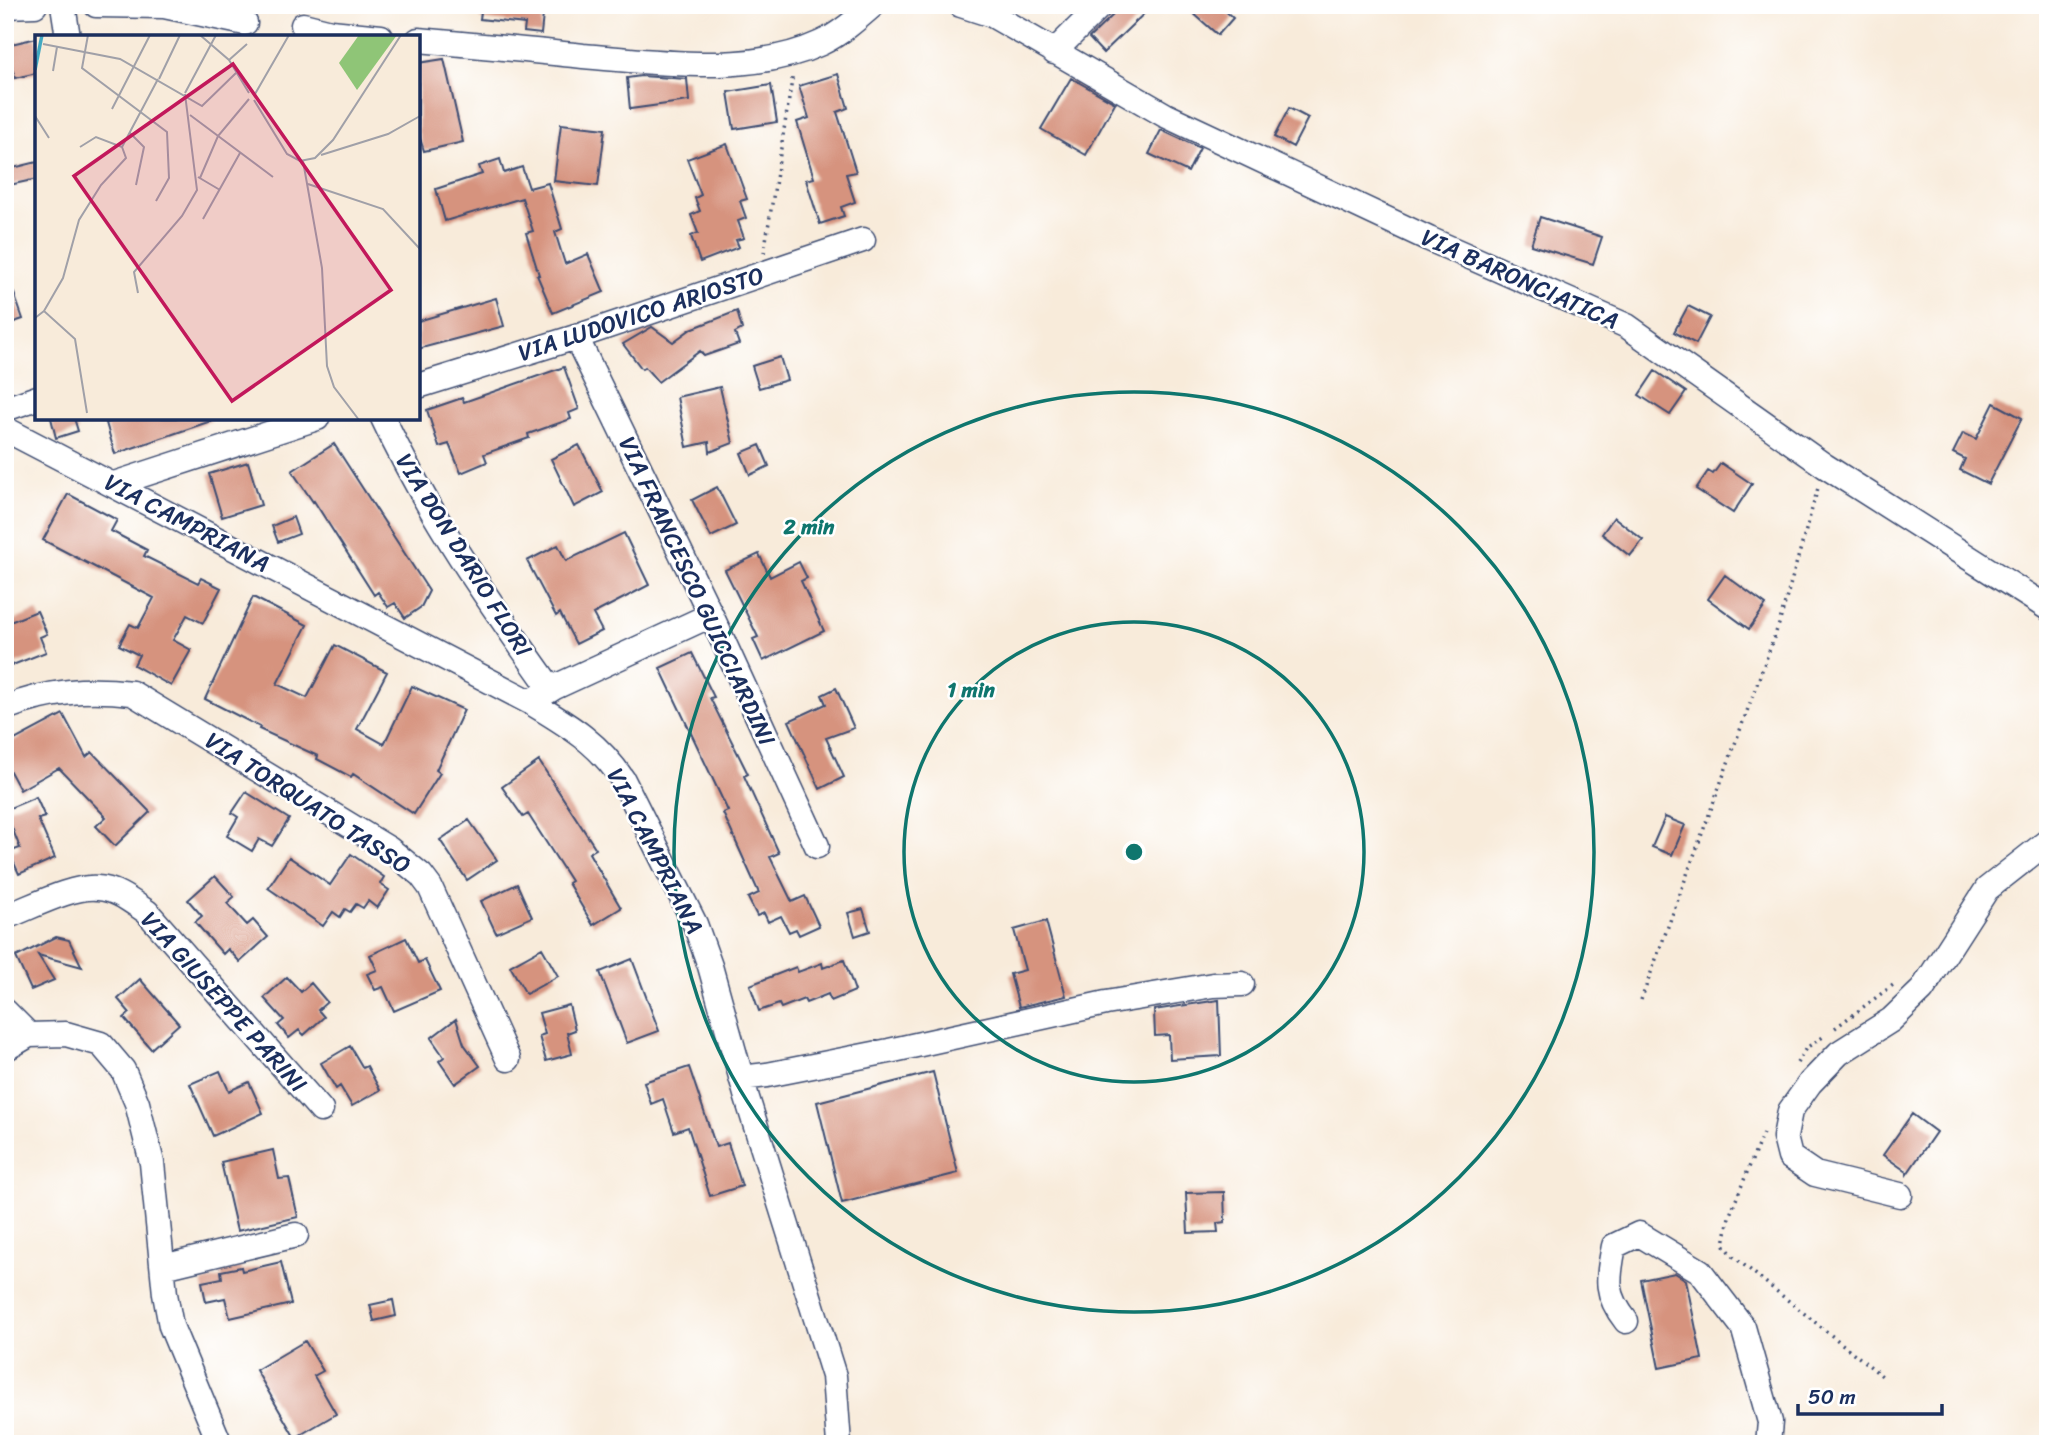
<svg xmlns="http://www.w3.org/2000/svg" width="2053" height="1449" viewBox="0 0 2053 1449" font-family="Sriracha,sans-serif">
<rect width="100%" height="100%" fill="#fff"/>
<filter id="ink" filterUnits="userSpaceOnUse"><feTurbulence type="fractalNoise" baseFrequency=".0143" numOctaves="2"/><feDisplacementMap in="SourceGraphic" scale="14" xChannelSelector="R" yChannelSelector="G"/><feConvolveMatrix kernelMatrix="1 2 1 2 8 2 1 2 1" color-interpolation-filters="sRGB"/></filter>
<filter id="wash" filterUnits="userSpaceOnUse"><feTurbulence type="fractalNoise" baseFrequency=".00686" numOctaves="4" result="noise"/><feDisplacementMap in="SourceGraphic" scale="28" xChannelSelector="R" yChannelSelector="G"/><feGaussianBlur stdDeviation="1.57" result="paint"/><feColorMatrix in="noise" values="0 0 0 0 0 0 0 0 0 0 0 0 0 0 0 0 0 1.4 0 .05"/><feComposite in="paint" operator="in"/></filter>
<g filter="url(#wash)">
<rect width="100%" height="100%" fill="#f8ebda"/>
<g id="blocks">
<path fill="#d6937e" d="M482,5H544L541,34L524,32L525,24L480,19Z
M1115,5H1153L1103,53L1089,38L1112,16Z
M1184,5H1219L1233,18L1218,35Z
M37,38V73L15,78L7,45Z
M444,59L463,142L424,151L418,132V63Z
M838,74L848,108L837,112L856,172L846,174L855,202L841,207L844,216L820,224L806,180L814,178L797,122L809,118L799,86Z
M641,76L687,79L689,101L630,109L627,78Z
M1071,78L1115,103L1086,155L1041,129Z
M771,85L777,122L734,129L728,92Z
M1289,108L1308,118L1293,147L1274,137Z
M561,124L605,129L598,186L554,181Z
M1161,130L1200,148L1188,172L1149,154Z
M727,144L747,199L740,201L746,218L738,221L744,238L736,240L739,247L700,262L691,236L698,233L691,215L700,211L695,198L701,195L687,159Z
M500,159L504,173L522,167L529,188L548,183L562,229L555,232L565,264L588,254L604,292L553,313L537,275H539L526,233L533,231L522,198L445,221L436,189L482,174L479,166Z
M37,162V179L5,186V170Z
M1540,217L1602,237L1593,264L1531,245Z
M5,276H8L23,319L5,325Z
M496,298L504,326L418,349V321Z
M1688,306L1710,317L1696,344L1674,332Z
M737,311L742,329L735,333L739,344L704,356L700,351L658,382L645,367L642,369L623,344L652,327L673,342L691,329Z
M780,357L787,380L759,388L752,366Z
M564,367L579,409L569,413L571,419L528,434L529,438L484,454L487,462L461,473L449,444L439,447L427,410L462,398L464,402Z
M1655,371L1686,392L1670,415L1639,395Z
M720,387L733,443L710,452L709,442L687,447L677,397Z
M1994,403L2022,418L1988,484L1960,470L1965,459L1953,453L1963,433L1976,439Z
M51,418H74L78,431L56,438Z
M121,418H211V421L115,454L106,423Z
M334,444L429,591L421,607L405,618L395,603L388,607L378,592L374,595L314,501L313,502L292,471Z
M579,445L603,492L574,507L551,459Z
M760,445L769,466L750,475L741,453Z
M248,462L261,505L222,517L209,474Z
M1721,463L1752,484L1733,513L1696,489L1708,471L1713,474Z
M717,487L736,525L711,537L692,500Z
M68,494L117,520L111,531L147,550L144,556L198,583L201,578L221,588L203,623L187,615L173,640L191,650L171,686L134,665L139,655L119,645L130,624L138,628L154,598L43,540Z
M293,517L299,534L278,542L272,526Z
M1614,517L1643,540L1630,556L1602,534Z
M624,533L649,585L593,614L602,631L576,644L560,613L556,616L527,561L558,545L566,561Z
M759,554L770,577L799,562L807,578L801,581L824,631L763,661L753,639L758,637L725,570Z
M1725,575L1766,605L1749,629L1708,599Z
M253,597L307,625L277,684L307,698L335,645L387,672L357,729L384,744L412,686L464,710L436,770L440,773L414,814L353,774L351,777L317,759L318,756L259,729L260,727L205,699Z
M37,611L47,634L40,637L46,652L5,668V624Z
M692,653L714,697L710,698L748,774L744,776L779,853L770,857L792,902L805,896L819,926L799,935L796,929L789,932L781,916L768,922L764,913L757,916L748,898L759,893L723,813L728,811L660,668Z
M836,688L854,728L826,738L844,777L820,789L789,721L826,704L822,695Z
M63,714L86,757L92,752L150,812L115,846L96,826L106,817L59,768L20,790L5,762V745Z
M539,761L596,849L589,853L621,908L593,925L568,883L571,881L528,814L523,817L502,787Z
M246,792L289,819L272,846L259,839L252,851L227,836L238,817L232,813Z
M36,797L45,817L38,819L55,858L19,874L9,852L20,848L5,810Z
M1665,817L1685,825L1672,855L1652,847Z
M469,820L497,860L467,880L440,840Z
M351,854L384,877L380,884L389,890L377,908L368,901L363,908L356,904L350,912L345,909L340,917L333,912L323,926L268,888L289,857L330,885Z
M215,876L234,897L227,903L247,925L253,920L268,937L240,962L228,949L223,954L195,922L202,916L188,900Z
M517,884L532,917L496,933L481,901Z
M863,909L870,931L855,936L848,913Z
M1046,921L1066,996L1019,1007L1010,974L1025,970L1014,930Z
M56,937L69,940L82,967L38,955L54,980L31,990L16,957Z
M406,938L418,963L425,960L440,991L394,1011L383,987L375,990L367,974L377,970L370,955Z
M542,948L558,976L526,994L510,966Z
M632,959L659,1031L627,1043L600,972Z
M844,960L855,991L831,1001L828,994L806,1003L804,999L781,1008L779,1004L759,1011L750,985L796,967L798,972L822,963L823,968Z
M287,977L301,992L311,983L327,1002L318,1010L324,1017L304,1035L299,1030L289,1038L278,1025L284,1020L264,998Z
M140,979L179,1024L151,1049L124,1018L130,1013L118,999Z
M1219,1000L1221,1056L1170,1059L1169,1035L1155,1036L1154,1010Z
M569,1005L575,1030L567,1033L572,1054L546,1061L539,1036L545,1034L539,1013Z
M456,1019L464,1044L480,1066L455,1084L439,1061L444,1057L431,1038Z
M350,1046L363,1068L367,1066L380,1090L352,1106L340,1086L336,1089L321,1063Z
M689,1067L716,1147L728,1143L742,1186L710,1196L688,1127L674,1132L663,1099L651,1104L644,1082Z
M220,1071L229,1091L249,1082L263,1113L213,1136L190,1084Z
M933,1072L958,1173L842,1203L817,1102Z
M1912,1114L1936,1132L1907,1174V1172L1883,1155Z
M273,1150L279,1179L289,1178L298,1217L237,1231L221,1162Z
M1224,1192L1225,1222L1217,1223L1218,1232L1188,1233L1186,1193Z
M281,1262L291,1304L230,1318L225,1298L206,1302L202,1282L222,1278L221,1271L241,1267L242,1271Z
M1675,1273L1686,1280L1702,1359L1659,1368L1641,1280Z
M393,1300L396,1316L374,1321L370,1305Z
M305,1341L323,1371L314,1376L336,1414L295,1438L256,1370Z"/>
</g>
</g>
<g filter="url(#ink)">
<use href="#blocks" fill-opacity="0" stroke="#3c4b71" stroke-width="2"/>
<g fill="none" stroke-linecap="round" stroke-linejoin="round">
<g stroke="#3c4b71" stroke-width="27">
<path id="minor" d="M63,5L68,37
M96,5L164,6L245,23
M961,5L992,15L1165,115L1429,239L1627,326L1825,466L2048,608
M5,6L35,5
M303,25L331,32L381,37
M418,40C473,45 528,50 583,56C658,62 750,76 821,43C840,34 857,19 873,5
M1054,52L1101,5
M576,337L711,615L817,846
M418,386L576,337L863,240
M5,409L37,398
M383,418C428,515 489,602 551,689
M5,429L530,702C568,725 598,742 623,780L695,924L710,966L747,1098L834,1376L839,1444
M114,484L317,418
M537,698L555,687L711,615
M5,708C49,691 86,688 132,693L389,849L421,875L430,887L508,1059
M5,917C30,908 72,885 98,888C117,889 132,902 147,912L321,1110
M5,1011L29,1035
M5,1049L29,1035L66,1034L101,1044L123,1070L137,1103L152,1163L165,1294L171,1326L220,1444
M741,1078L767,1075L889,1051L1106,1003L1213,985L1242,984
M1900,1195L1815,1174L1790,1157L1785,1137L1790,1111L1810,1083L1839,1053L1891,1020L1922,990L1987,889L2048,841
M163,1267L296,1235
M1626,1321C1604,1293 1608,1278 1614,1246L1639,1234L1700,1271L1743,1327L1770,1422L1768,1444"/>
</g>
<path stroke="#3c4b71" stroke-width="3.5" stroke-dasharray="2 5" stroke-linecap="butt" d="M764,253L793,74
M1641,1000L1779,624L1818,488
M1835,1028L1893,985
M1797,1063L1806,1048L1823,1037
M1763,1133L1729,1217L1724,1244L1734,1257L1882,1376"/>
<use href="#minor" stroke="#fff" stroke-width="24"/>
</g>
</g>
<g fill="none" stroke="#0f766e" stroke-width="3.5">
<circle cx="1134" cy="852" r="230"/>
<circle cx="1134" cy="852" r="460"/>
</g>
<g text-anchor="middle" stroke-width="5" stroke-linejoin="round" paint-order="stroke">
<g font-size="24" fill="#1b2f5e" stroke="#fff">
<text transform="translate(1520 279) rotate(24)" y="8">VIA BARONCIATICA</text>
<text transform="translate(641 314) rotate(-18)" y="8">VIA LUDOVICO ARIOSTO</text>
<text transform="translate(187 523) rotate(28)" y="8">VIA CAMPRIANA</text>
<text transform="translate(464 555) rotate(58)" y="8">VIA DON DARIO FLORI</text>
<text transform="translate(697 591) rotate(65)" y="8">VIA FRANCESCO GUICCIARDINI</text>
<text transform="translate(308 803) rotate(33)" y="8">VIA TORQUATO TASSO</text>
<text transform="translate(655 851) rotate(63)" y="8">VIA CAMPRIANA</text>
<text transform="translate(224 1002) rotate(48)" y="8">VIA GIUSEPPE PARINI</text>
</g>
</g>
<g transform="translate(35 35)">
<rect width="385" height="385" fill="#f8ebda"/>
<path d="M324,0H362L322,55L304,28Z" fill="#8fc577"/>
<path fill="none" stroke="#42a9c2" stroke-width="3.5" d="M0,35L7,0"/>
<path fill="none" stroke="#a0a0a8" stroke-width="2" d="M53,0L47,33L132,97L134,143L121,166M165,0L194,25L214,58M8,9L85,24L167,71L202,37M194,25L212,9M18,36L22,12M124,44L145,0M150,58L181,0M220,59L254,0M219,65L252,119L265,126L280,123L298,105L366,0M77,74L115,0M155,80L238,142M0,81L14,103M94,97L109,112L101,150M87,112L123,44M286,120L353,99L385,81M268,126L287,233L292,331L299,352L324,385M163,142L185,155M165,143L183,101L214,64M273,149L348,174L385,214M168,184L205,118M103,258L99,237L147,181L162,155L150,59M9,276L28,243L44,185L66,150L91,123L87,112L61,102L45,112M0,283L9,276L40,304L52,378"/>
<path fill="#c2185b" fill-opacity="0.15" stroke="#c2185b" stroke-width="3.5" d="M198,29L356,255L197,366L39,141Z"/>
<rect width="385" height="385" fill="none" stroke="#1b2f5e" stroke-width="3.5"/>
</g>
<circle cx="1134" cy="852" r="10" fill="#0f766e" stroke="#fff" stroke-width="3.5"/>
<g font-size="21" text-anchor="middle" font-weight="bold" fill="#0f766e" stroke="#fff" stroke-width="5" stroke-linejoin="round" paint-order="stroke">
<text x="809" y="534">2 min</text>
<text x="971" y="697">1 min</text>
</g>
<rect width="2053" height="1449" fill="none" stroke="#fff" stroke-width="28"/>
<path d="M1798 1404v10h144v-10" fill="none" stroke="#1b2f5e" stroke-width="3.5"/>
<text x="1808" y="1404" font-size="21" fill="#1b2f5e" stroke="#ffffff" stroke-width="5" paint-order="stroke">50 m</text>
</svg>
